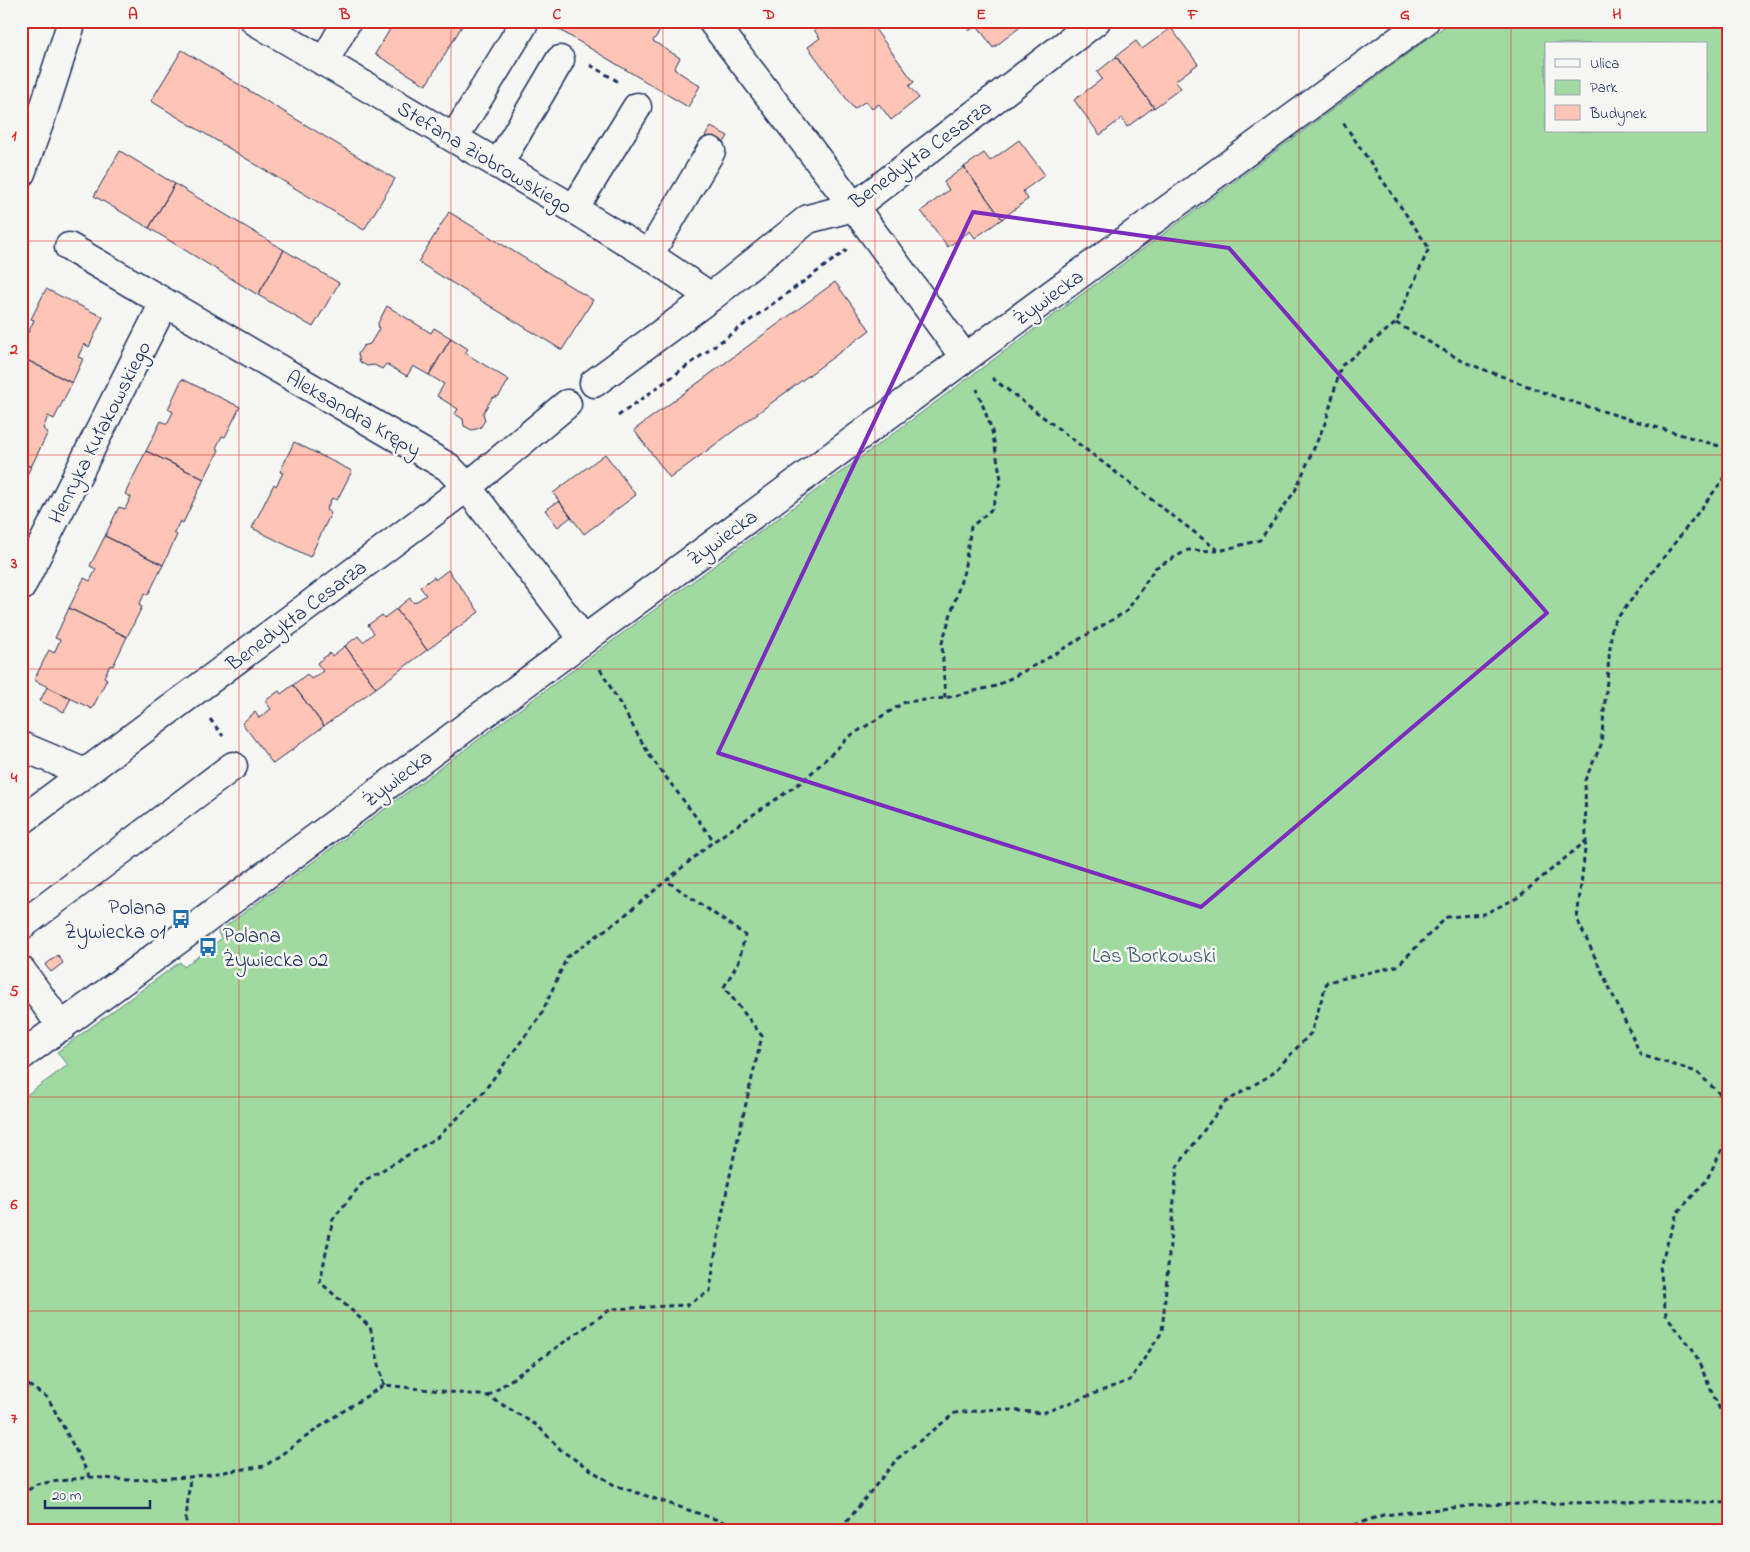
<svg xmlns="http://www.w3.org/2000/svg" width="1750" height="1552" viewBox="0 0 1750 1552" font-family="'Indie Flower',sans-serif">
<rect width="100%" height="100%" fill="#f6f6f2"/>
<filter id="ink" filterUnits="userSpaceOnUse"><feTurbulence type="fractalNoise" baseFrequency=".02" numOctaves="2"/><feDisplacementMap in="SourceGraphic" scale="10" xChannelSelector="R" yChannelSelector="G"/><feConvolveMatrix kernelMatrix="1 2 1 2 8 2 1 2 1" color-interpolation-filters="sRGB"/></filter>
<g filter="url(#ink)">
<path fill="#a0daa0" stroke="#5e847f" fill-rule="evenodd" d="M1452,21H1729V1531H21V1099L68,1065L57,1052L180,962L184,967L221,939L218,932ZM1546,44H1706V131H1546Z"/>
<path fill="#fec4b5" stroke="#1b2f5e" d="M395,21H465L426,85L375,54Z
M555,21H644L660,31L653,41L680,58L674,69L700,86L688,107L553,26Z
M818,21H869L914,82L909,86L919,98L891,120L879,104L872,109L866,101L854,109L808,47L820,38L814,30L821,25Z
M962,21H1028L993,48L977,25L969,31Z
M1171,28L1198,64L1175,81L1181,88L1154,108L1116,56L1136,41L1142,49Z
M182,50L395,179L364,230L151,101Z
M1116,57L1154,107L1127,127L1122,118L1100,135L1074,100L1102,79L1097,72Z
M711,127L728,136L722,146L705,136Z
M1019,140L1045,175L1023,191L1028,199L1002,219L964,167L984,153L990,161Z
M120,151L175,184L149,228L94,196Z
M964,167L1002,219L975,238L970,231L948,247L921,211L949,190L944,182Z
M175,184L284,250L258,295L149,228Z
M449,212L593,300L562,350L418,262Z
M284,250L339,283L313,327L258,295Z
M835,282L870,330L670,478L634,430Z
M46,289L103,317L89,347L84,344L78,357L83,359L72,383L21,357V340L26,331L28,333L34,320L31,319Z
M387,306L431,333L434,328L451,338L429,375L413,366L407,376L386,364L382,369L374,365L367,366L360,362L358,354L363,346L370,344L379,329L378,323Z
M451,338L468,349L465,353L509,380L499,396L492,398L483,413L485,420L480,428L472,430L464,426L463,419L455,414L458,409L437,396L444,384L429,375Z
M21,357L72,383L54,419L48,416L43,429L48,432L31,467L21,462Z
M182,379L240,407L225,437L222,436L216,448L219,450L204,479L146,451L161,421L167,424L173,412L168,409Z
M294,442L352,471L337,500L332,498L326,510L331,513L310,557L252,528L274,484L276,486L283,473L280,472Z
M146,451L204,479L183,523L180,521L174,533L177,535L163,565L105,536L119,507L125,509L131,497L125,494Z
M605,454L636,495L584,534L553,493Z
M21,462L31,467L21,487Z
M559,501L571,517L558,527L545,510Z
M105,536L163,565L148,595L145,593L139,605L142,607L127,637L69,608L84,578L90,581L96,569L90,566Z
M448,570L479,612L427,650L396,609L410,598L414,603L426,595L420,587L434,577L435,580Z
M69,608L127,637L113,666L110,665L104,677L107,679L92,709L34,680L49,650L54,653L60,640L55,638Z
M396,609L427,650L376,688L345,646L358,636L363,642L374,633L368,625L382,615L384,618Z
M345,646L376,688L324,726L293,685L307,674L311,679L323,671L317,663L330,653L332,656Z
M293,685L324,726L273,764L242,723L255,712L259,718L271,709L265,701L279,691L281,694Z
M47,687L71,698L64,712L40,701Z
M58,955L63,963L51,972L45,965Z"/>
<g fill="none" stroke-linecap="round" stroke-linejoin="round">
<g stroke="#1b2f5e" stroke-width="31">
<path id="minor" d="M255,21L574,209L649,255L711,297
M712,21L854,207L965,358
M324,62L347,21
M454,138L523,25
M498,165L560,60
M21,173L40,121L72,21
M574,209L637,107
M69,247L448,467L467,487L584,640
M649,255L711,151
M594,383L711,297L808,219L854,207L1096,21
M21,587L164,303
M21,746L85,773
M21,821L467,487L567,404
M21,926L233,766
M21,970L62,1027
M21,1056L965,358L1425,21"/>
</g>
<path stroke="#1b2f5e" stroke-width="3" stroke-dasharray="5 4" stroke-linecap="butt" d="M590,65L619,82
M1396,323L1464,362L1559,398L1729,449
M992,378L1219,551
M618,416L847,250
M600,669L650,756L714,841
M945,698L942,643L964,571L971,527L992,509L1001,479L992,431L977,389
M210,719L223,736
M1586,841L1577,919L1641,1055L1697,1072L1726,1100V1142L1706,1181L1677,1213L1660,1266L1666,1315L1694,1352L1729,1430
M21,1380L48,1398L90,1477
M384,1385L370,1327L320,1282L333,1219L364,1181L438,1137L481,1095L541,1015L567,957L619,920L714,841L803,781L850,736L905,702L945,698L996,686L1041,662L1127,611L1155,568L1188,550L1219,551L1260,540L1295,491L1326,421L1341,366L1396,323L1429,248L1342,121
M488,1396L611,1309L687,1305L710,1291C721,1205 742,1120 762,1036L724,987L739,961L745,935L667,881
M21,1495L37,1484L90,1477L129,1480L190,1477L265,1466L334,1417L384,1385L488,1396L538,1426L562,1451L614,1485L724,1522L737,1531
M185,1531L190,1477
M846,1531L847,1521L897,1459L955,1413L997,1409L1043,1413L1130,1380L1162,1332L1177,1167L1224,1103L1272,1074L1311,1033L1327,982L1397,966L1447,917L1484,914L1517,898L1586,841L1585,780L1601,745L1612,625L1729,472
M1337,1531L1383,1515L1479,1505L1655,1501L1729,1503"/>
<use href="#minor" stroke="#f6f6f2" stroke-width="28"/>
</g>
</g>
<path fill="none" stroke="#7b2cbf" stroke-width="4" stroke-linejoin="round" d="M973,212L1229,248L1547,613L1201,907L718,753Z"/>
<path fill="none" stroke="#d62828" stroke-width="1" stroke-opacity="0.55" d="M239,21V1531M451,21V1531M663,21V1531M875,21V1531M1087,21V1531M1299,21V1531M1511,21V1531M21,241H1729M21,455H1729M21,669H1729M21,883H1729M21,1097H1729M21,1311H1729"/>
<defs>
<g id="bus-bare" transform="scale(1.5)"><path d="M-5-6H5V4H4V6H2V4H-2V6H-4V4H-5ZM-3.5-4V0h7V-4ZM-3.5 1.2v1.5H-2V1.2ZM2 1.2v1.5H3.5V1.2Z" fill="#1f6fb2" stroke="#f6f6f2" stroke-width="2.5" paint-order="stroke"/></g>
</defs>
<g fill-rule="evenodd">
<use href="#bus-bare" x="181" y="919"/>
<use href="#bus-bare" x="208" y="947"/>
</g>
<g text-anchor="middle" stroke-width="5" stroke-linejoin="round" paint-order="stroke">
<g font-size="21" fill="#1b2f5e" stroke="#f6f6f2">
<text transform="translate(920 154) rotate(-36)" y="7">Benedykta Cesarza</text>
<text transform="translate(485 157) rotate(31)" y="7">Stefana Ziobrowskiego</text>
<text transform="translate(1048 297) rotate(-36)" y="7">Żywiecka</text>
<text transform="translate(354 413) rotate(30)" y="7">Aleksandra Krępy</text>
<text transform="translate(99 432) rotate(-63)" y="7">Henryka Kułakowskiego</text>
<text transform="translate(722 537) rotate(-36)" y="7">Żywiecka</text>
<text transform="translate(296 615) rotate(-37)" y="7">Benedykta Cesarza</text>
<text transform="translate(397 778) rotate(-37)" y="7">Żywiecka</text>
</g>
<g font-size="21" fill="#1b2f5e" stroke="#f6f6f2" text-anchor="end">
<text x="166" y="914">Polana<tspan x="166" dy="24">Żywiecka 01</tspan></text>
<text x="223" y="942" text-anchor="start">Polana<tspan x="223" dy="24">Żywiecka 02</tspan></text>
</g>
<g font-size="21" fill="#3c5a6e" stroke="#f6f6f2">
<text x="1154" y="962">Las Borkowski</text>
</g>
</g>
<rect width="1750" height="1552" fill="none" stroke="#f6f6f2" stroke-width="55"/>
<rect x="1545" y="42" width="162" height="90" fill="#f6f6f2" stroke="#9ea6b7"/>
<rect x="1555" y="59" width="25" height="8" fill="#f6f6f2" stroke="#9ea6b7"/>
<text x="1590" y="68" font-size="15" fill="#1b2f5e">Ulica</text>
<rect x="1555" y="80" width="25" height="15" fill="#a0daa0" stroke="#9ea6b7"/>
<text x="1590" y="92" font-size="15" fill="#1b2f5e">Park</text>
<rect x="1555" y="105" width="25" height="15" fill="#fec4b5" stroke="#9ea6b7"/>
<text x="1590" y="118" font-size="15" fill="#1b2f5e">Budynek</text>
<path d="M45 1500v8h105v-8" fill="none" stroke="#1b2f5e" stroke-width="2.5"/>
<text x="52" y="1500" font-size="15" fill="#1b2f5e" stroke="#f6f6f2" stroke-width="4" paint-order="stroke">20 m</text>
<rect x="28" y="28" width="1694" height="1496" fill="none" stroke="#d62828" stroke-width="2"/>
<g font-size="16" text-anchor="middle" font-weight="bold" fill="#d62828">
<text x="133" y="19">A</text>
<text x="345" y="19">B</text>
<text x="557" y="19">C</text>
<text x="769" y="19">D</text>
<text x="981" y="19">E</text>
<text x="1193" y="19">F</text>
<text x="1405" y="19">G</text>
<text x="1617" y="19">H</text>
<text x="14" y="140">1</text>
<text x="14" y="354">2</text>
<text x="14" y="568">3</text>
<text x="14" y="782">4</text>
<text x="14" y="996">5</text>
<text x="14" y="1209">6</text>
<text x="14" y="1423">7</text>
</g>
</svg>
